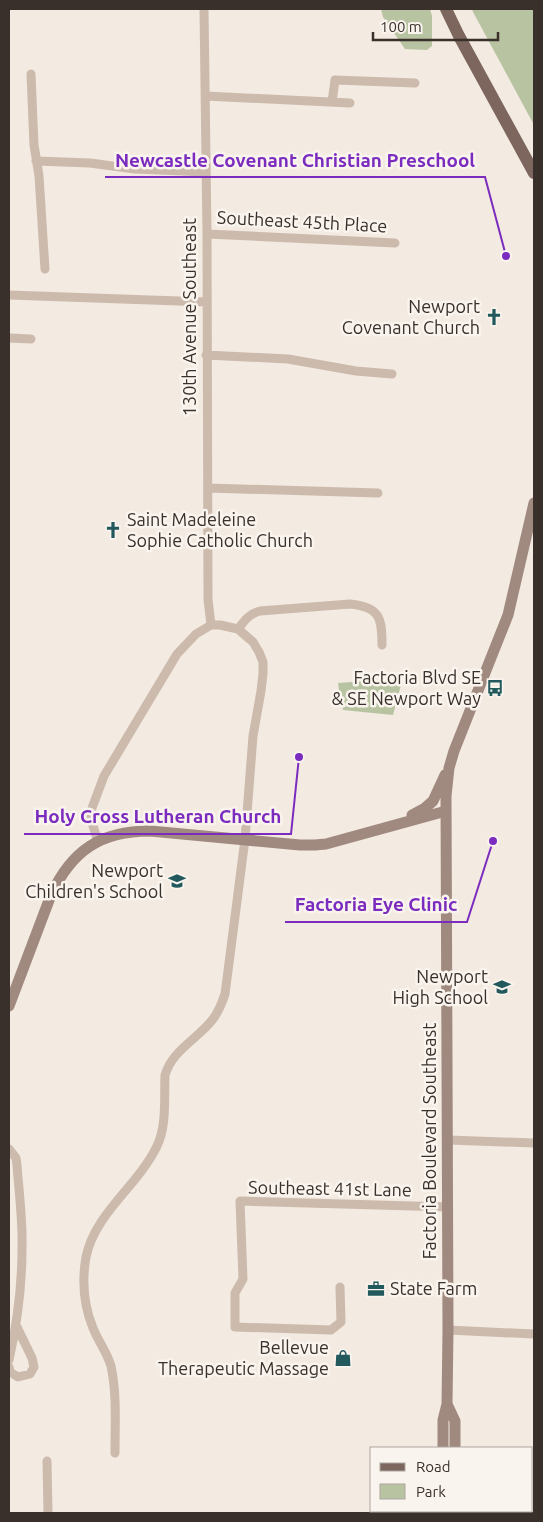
<svg xmlns="http://www.w3.org/2000/svg" width="543" height="1522" viewBox="0 0 543 1522" font-family="Ubuntu,sans-serif">
<rect width="100%" height="100%" fill="#f3eae1"/>
<path fill="#b8c3a1" d="M381,9H430L432,16V46L427,50L405,49L383,17Z
M472,9H534V125L473,12Z
M366,681L401,685L393,715L343,710L340,697L338,683Z"/>
<g fill="none" stroke-linecap="round" stroke-linejoin="round">
<path stroke="#ccbaad" stroke-width="9" d="M204,9L207,234L208,599L211,625
M31,74L34,145L39,176L45,269
M205,96L350,103
M332,102L335,80L415,83
M36,161L90,163L135,169L206,172
M207,234L395,243
M9,295L207,302
M9,338L31,339
M206,355L288,359L356,371L392,374
M208,488L378,493
M238,629C245,620 249,614 260,611L350,604C380,607 382,618 382,645
M98,841L93,826L91,816L92,808L104,776L177,654L196,634L211,625H220L238,629L253,642L259,652L263,662V674L261,691L253,736L245,839L225,994C222,1003 219,1011 213,1019C198,1039 173,1049 165,1075C164,1098 167,1126 157,1146C138,1186 95,1213 86,1257C82,1280 84,1306 93,1328C98,1341 107,1352 111,1366C117,1394 115,1424 115,1453
M448,1140L534,1143
M9,1149L16,1158L17,1165C19,1193 23,1221 22,1249C22,1287 17,1324 9,1360
M340,1287L341,1322L331,1330L235,1327V1293L243,1279L240,1201L448,1207
M448,1330L534,1334
M9,1367L10,1372L18,1377L30,1374L34,1367L32,1358L16,1325
M47,1461L48,1513"/>
<path stroke="#a0897e" stroke-width="11" d="M412,815L425,808L433,801L445,775
M9,1006L51,895C72,850 101,831 150,831L300,845H315L326,844L446,811
M447,1404L455,1421V1448
M443,1448V1420L447,1404L448,1330L446,796L449,768L454,751L508,615L534,503
M444,1511V1513
M454,1513L455,1511"/>
<path stroke="#7c665d" stroke-width="12" d="M446,9L459,36L534,173"/>
</g>
<defs>
<g id="church-bare" transform="scale(1.35)"><path d="M-1.2-6h2.4v3.5h3.3v2.4h-3.3V6h-2.4V-.1h-3.3v-2.4h3.3Z" fill="#21595c" stroke="#faf4ee" stroke-width="2.5" paint-order="stroke"/></g>
<g id="bus-bare" transform="scale(1.35)"><path d="M-5-6H5V4H4V6H2V4H-2V6H-4V4H-5ZM-3.5-4V0h7V-4ZM-3.5 1.2v1.5H-2V1.2ZM2 1.2v1.5H3.5V1.2Z" fill="#21595c" stroke="#faf4ee" stroke-width="2.5" paint-order="stroke"/></g>
<g id="school-bare" transform="scale(1.35)"><path d="M0-5L7-2L0 1L-7-2ZM-4 1L0 2.5L4 1V4Q0 6-4 4Z" fill="#21595c" stroke="#faf4ee" stroke-width="2.5" paint-order="stroke"/></g>
<g id="office-bare" transform="scale(1.35)"><path d="M-6-3h4V-5.5h4V-3h4V5H-6ZM-1-4.5V-3h2v-1.5ZM-6 0V1H6V0Z" fill="#21595c" stroke="#faf4ee" stroke-width="2.5" paint-order="stroke"/></g>
<g id="shop-bare" transform="scale(1.35)"><path d="M-5-2.5h2.3a2.7 3.5 0 0 1 5.4 0H5L5.5 6h-11ZM-1.5-2.5h3a1.5 2.3 0 0 0-3 0Z" fill="#21595c" stroke="#faf4ee" stroke-width="2.5" paint-order="stroke"/></g>
</defs>
<g fill-rule="evenodd">
<use href="#church-bare" x="494" y="317"/>
<use href="#church-bare" x="113" y="530"/>
<use href="#bus-bare" x="495" y="688"/>
<use href="#school-bare" x="177" y="881"/>
<use href="#school-bare" x="502" y="987"/>
<use href="#office-bare" x="376" y="1289"/>
<use href="#shop-bare" x="343" y="1358"/>
</g>
<g text-anchor="middle" stroke-width="5" stroke-linejoin="round" paint-order="stroke">
<g font-size="18" fill="#3a302b" stroke="#faf4ee">
<text transform="translate(302 222) rotate(3)" y="6">Southeast 45th Place</text>
<text transform="translate(190 317) rotate(-90)" y="6">130th Avenue Southeast</text>
<text transform="translate(430 1141) rotate(-90)" y="6">Factoria Boulevard Southeast</text>
<text transform="translate(330 1189) rotate(1)" y="6">Southeast 41st Lane</text>
</g>
<g font-size="18" fill="#3a302b" stroke="#faf4ee" text-anchor="end">
<text x="480" y="313">Newport<tspan x="480" dy="21">Covenant Church</tspan></text>
<text x="127" y="526" text-anchor="start">Saint Madeleine<tspan x="127" dy="21">Sophie Catholic Church</tspan></text>
<text x="481" y="684">Factoria Blvd SE<tspan x="481" dy="21">&amp; SE Newport Way</tspan></text>
<text x="163" y="877">Newport<tspan x="163" dy="21">Children's School</tspan></text>
<text x="488" y="983">Newport<tspan x="488" dy="21">High School</tspan></text>
<text x="390" y="1295" text-anchor="start">State Farm</text>
<text x="329" y="1354">Bellevue<tspan x="329" dy="21">Therapeutic Massage</tspan></text>
</g>
</g>
<path fill="none" stroke="#7b2cbf" stroke-width="2" d="M506 256L485 177H105M299 757L291 834H24M493 841L467 922H285"/>
<g fill="#7b2cbf" stroke="#faf4ee" stroke-width="2">
<circle cx="506" cy="256" r="5"/>
<circle cx="299" cy="757" r="5"/>
<circle cx="493" cy="841" r="5"/>
</g>
<g font-size="19" text-anchor="middle" font-weight="bold" fill="#7b2cbf" stroke="#faf4ee" stroke-width="5" stroke-linejoin="round" paint-order="stroke">
<text x="295" y="167">Newcastle Covenant Christian Preschool</text>
<text x="158" y="823">Holy Cross Lutheran Church</text>
<text x="376" y="911">Factoria Eye Clinic</text>
</g>
<rect width="543" height="1522" fill="none" stroke="#3a302b" stroke-width="20"/>
<rect x="370" y="1447" width="162" height="65" fill="#faf4ee" stroke="#ada6a0"/>
<rect x="380" y="1463" width="25" height="8" fill="#7c665d" stroke="#ada6a0"/>
<text x="416" y="1472" font-size="15" fill="#3a302b">Road</text>
<rect x="380" y="1484" width="25" height="15" fill="#b8c3a1" stroke="#ada6a0"/>
<text x="416" y="1497" font-size="15" fill="#3a302b">Park</text>
<path d="M373 32v8h125v-8" fill="none" stroke="#3a302b" stroke-width="2.5"/>
<text x="380" y="32" font-size="15" fill="#3a302b" stroke="#faf4ee" stroke-width="4" paint-order="stroke">100 m</text>
</svg>
